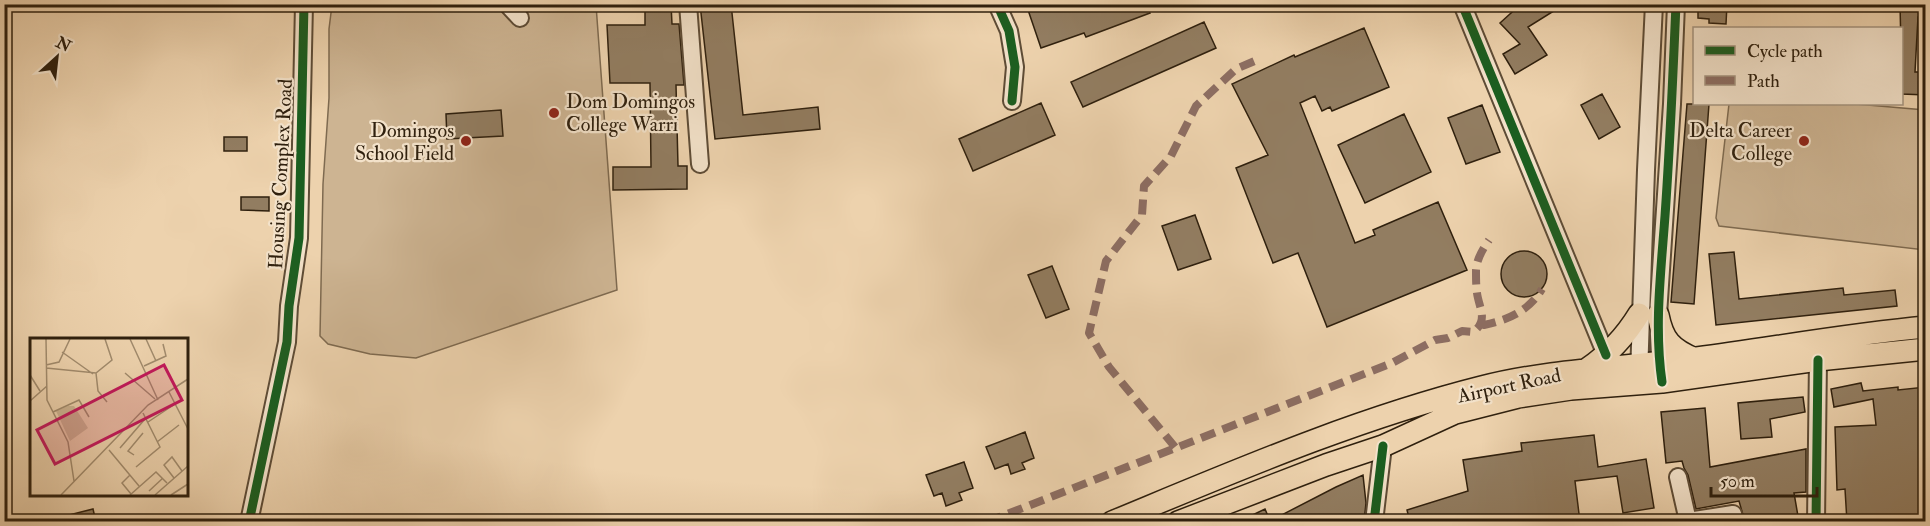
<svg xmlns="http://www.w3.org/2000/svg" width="1930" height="526" viewBox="0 0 1930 526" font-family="'IM FELL Double Pica',serif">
<rect width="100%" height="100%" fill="#edd2ad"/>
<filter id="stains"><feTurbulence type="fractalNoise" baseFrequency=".00333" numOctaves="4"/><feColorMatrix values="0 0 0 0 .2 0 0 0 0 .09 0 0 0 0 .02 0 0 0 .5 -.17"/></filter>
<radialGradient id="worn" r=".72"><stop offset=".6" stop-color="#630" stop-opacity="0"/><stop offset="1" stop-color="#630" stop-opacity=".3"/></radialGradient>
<path fill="#cdb492" stroke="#7e6a50" stroke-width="1.5" d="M332,5H496L512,22L523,24L513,5H596L617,290L416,358L370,354L328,344L320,336L323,184L329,98V29Z
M1729,104H1856L1925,110V250L1719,226L1716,218Z"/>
<path fill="#927d61" stroke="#2f200e" stroke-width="1.5" d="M645,4H671L672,24H679L684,85H676L678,166H687V189L613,190V167H651L650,83H610L607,25H645Z
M700,4H731L743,115L818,107L820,129L715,139Z
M1026,4H1146L1150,13L1086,37L1084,33L1041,48Z
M1521,4H1565L1528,27L1547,55L1515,74L1503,54L1520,44L1500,23Z
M1698,4H1727L1726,24L1709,23V19L1698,18Z
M1900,4H1926V17H1918L1915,72H1926V95L1902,94Z
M1204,22L1216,48L1083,107L1071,82Z
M1364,28L1389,87L1332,111L1330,107L1322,111L1315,96L1300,103L1355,243L1375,235L1373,230L1438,202L1467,270L1327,327L1298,253L1273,263L1236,168L1268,155L1232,84L1294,55L1295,57Z
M1602,94L1620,127L1599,139L1581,105Z
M1041,103L1055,135L973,171L959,139Z
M1687,104H1709L1694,304L1671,302Z
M1482,105L1500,152L1466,164L1448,118Z
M501,110L503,136L447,139L446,114Z
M1404,114L1431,172L1365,203L1338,145Z
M224,137H247V151H224Z
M241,197H269V211L241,210Z
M1195,215L1211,259L1178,270L1162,226Z
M1501 274a23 23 0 1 1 46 0a23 23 0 1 1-46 0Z
M1734,252L1739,299L1843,288L1844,295L1895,290L1897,306L1716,325L1709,254Z
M1052,266L1069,309L1046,318L1028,275Z
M1861,383L1863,391L1898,387V390L1926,387V522H1847L1845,489L1837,490L1835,427L1876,425L1873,399L1834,407L1831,389Z
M1803,397L1805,412L1770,419L1772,437L1741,439L1738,403Z
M1705,408L1710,467L1806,449V492L1794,493L1799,522H1745L1739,501L1696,509L1688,475L1684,468L1682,461L1666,463L1661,412Z
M1025,432L1034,458L1022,463L1025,469L1011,474L1008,464L995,469L986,447Z
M1594,435L1598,467L1646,459L1654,508L1623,513L1617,476L1575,481L1580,522H1410L1407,510L1468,491L1463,460L1522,451L1521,443Z
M964,462L973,488L959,493L962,500L946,506L942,493L934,496L926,475Z
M1363,475L1366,503L1364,522H1238L1265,509L1270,521L1336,487Z
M93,509L96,522H61V517Z"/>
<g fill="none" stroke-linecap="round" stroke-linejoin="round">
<g stroke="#5e4c36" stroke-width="20">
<path id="minor" d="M507,4L520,18
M688,4L700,164
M997,4L1009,31L1015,67L1012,101
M1462,4L1606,355
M1639,375L1646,170L1654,4
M1661,375L1658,315L1672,104L1676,4
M1678,477L1688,521L1733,514L1735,522
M249,522L287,342L289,306L299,238L304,4
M1374,522L1383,446
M1816,522L1818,360"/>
</g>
<g stroke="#2f200e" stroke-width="24">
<path id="major" d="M1658,315C1663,340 1671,349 1695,359
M1587,369C1609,354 1625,337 1639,314
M1112,522C1233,472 1355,419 1482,387C1552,369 1625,368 1697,358C1773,348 1849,334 1926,327
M1178,522L1326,465L1383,446L1455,413L1518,397L1571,389L1662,382L1818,360L1926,349"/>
</g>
<use href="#minor" stroke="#f3e2ca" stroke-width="16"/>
<use href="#major" stroke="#edd2ad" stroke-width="21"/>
<path stroke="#8d6e63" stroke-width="8" stroke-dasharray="15 8" stroke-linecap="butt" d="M1481,324L1484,325C1508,320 1529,311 1542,289
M1175,447L1109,367L1089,333L1106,261L1142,215L1144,186L1171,156L1196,106L1236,69L1257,60
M987,522L1392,363L1435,340L1448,338L1462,331L1473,332C1489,321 1479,308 1477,293C1476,286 1476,277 1476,270C1477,258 1483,249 1489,240"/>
<g stroke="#f3e2ca" stroke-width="13">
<path id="cycleway" d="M997,4L1009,31L1015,67L1012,101
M1462,4L1606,355
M1662,382C1654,327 1661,271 1665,216C1670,146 1673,75 1676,4
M249,522L287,342L289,306L299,238L304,4
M1374,522L1383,446
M1816,522L1818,360"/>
</g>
<use href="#cycleway" stroke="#1b5e20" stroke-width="9"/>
</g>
<g fill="#8f2418" stroke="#f3e2ca" stroke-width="2">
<circle cx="554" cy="113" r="6"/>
<circle cx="466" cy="141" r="6"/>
<circle cx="1804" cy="141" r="6"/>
</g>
<g text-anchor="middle" stroke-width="4.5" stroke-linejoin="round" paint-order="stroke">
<g font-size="20" fill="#2f200e" stroke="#f3e2ca" text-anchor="end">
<text x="566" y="108" text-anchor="start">Dom Domingos<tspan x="566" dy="23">College Warri</tspan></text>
<text x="454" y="137">Domingos<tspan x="454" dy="23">School Field</tspan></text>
<text x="1792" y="137">Delta Career<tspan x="1792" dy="23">College</tspan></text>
</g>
<g font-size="20" fill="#2f200e" stroke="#f3e2ca">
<text transform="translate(280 174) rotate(-87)" y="7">Housing Complex Road</text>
<text transform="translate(1509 385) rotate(-12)" y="7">Airport Road</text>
</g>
</g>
<g transform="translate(30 338)">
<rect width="158" height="158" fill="#edd2ad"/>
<path d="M38,68H44L58,90L40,103L26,73Z" fill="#cdb492"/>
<path fill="none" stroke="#a18b6d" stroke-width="1.5" d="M16,1L17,62L38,104L44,143M100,1L128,62M116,1L126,23M32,14L63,36M16,27L29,24L40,1M114,28L136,18L133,6M16,30L66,35L82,22L75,1M66,35L68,53L77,64M95,35L125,61M0,37L10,53M139,54L158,91M0,63L17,48M23,74L49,62L59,79M118,84L145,66M127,104L149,87M90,110L115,81M79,112L109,148M104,117L98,113L113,95M106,129L130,109L113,75M100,137L92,145L101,156M144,140L134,127L142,119L152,133M119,153L133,140M31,157L118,67L158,41M100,157L126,134L137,145M125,157L158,128M141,157L158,146"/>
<path fill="#c2185b" fill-opacity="0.15" stroke="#c2185b" stroke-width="3" d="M134,27L152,62L25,126L7,92Z"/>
<rect width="158" height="158" fill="none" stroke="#2f200e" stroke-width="3"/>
</g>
<rect width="1930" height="526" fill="none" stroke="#edd2ad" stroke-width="24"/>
<rect x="6" y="6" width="1918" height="514" fill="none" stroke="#2f200e" stroke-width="3"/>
<rect x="12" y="12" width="1906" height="502" fill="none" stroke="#2f200e" stroke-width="1.5"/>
<rect x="1693" y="27" width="210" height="78" fill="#f3e2ca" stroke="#a5947f" stroke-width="1.5"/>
<rect x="1705" y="46" width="30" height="9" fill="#1b5e20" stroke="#a5947f" stroke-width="1.5"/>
<text x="1747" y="57" font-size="18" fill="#2f200e">Cycle path</text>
<rect x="1705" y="76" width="30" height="9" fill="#8d6e63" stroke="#a5947f" stroke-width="1.5"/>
<text x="1747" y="87" font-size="18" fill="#2f200e">Path</text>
<g transform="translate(57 57) rotate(27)" stroke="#f3e2ca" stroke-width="4.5" paint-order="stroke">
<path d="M0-4.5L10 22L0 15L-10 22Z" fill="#2f200e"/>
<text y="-9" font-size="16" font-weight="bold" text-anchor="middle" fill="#2f200e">N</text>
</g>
<path d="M1711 487v9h106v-9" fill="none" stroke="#2f200e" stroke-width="3"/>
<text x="1720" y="487" font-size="18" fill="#2f200e" stroke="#f3e2ca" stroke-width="4.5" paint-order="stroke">50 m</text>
<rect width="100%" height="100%" filter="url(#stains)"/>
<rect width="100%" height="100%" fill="url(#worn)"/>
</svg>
